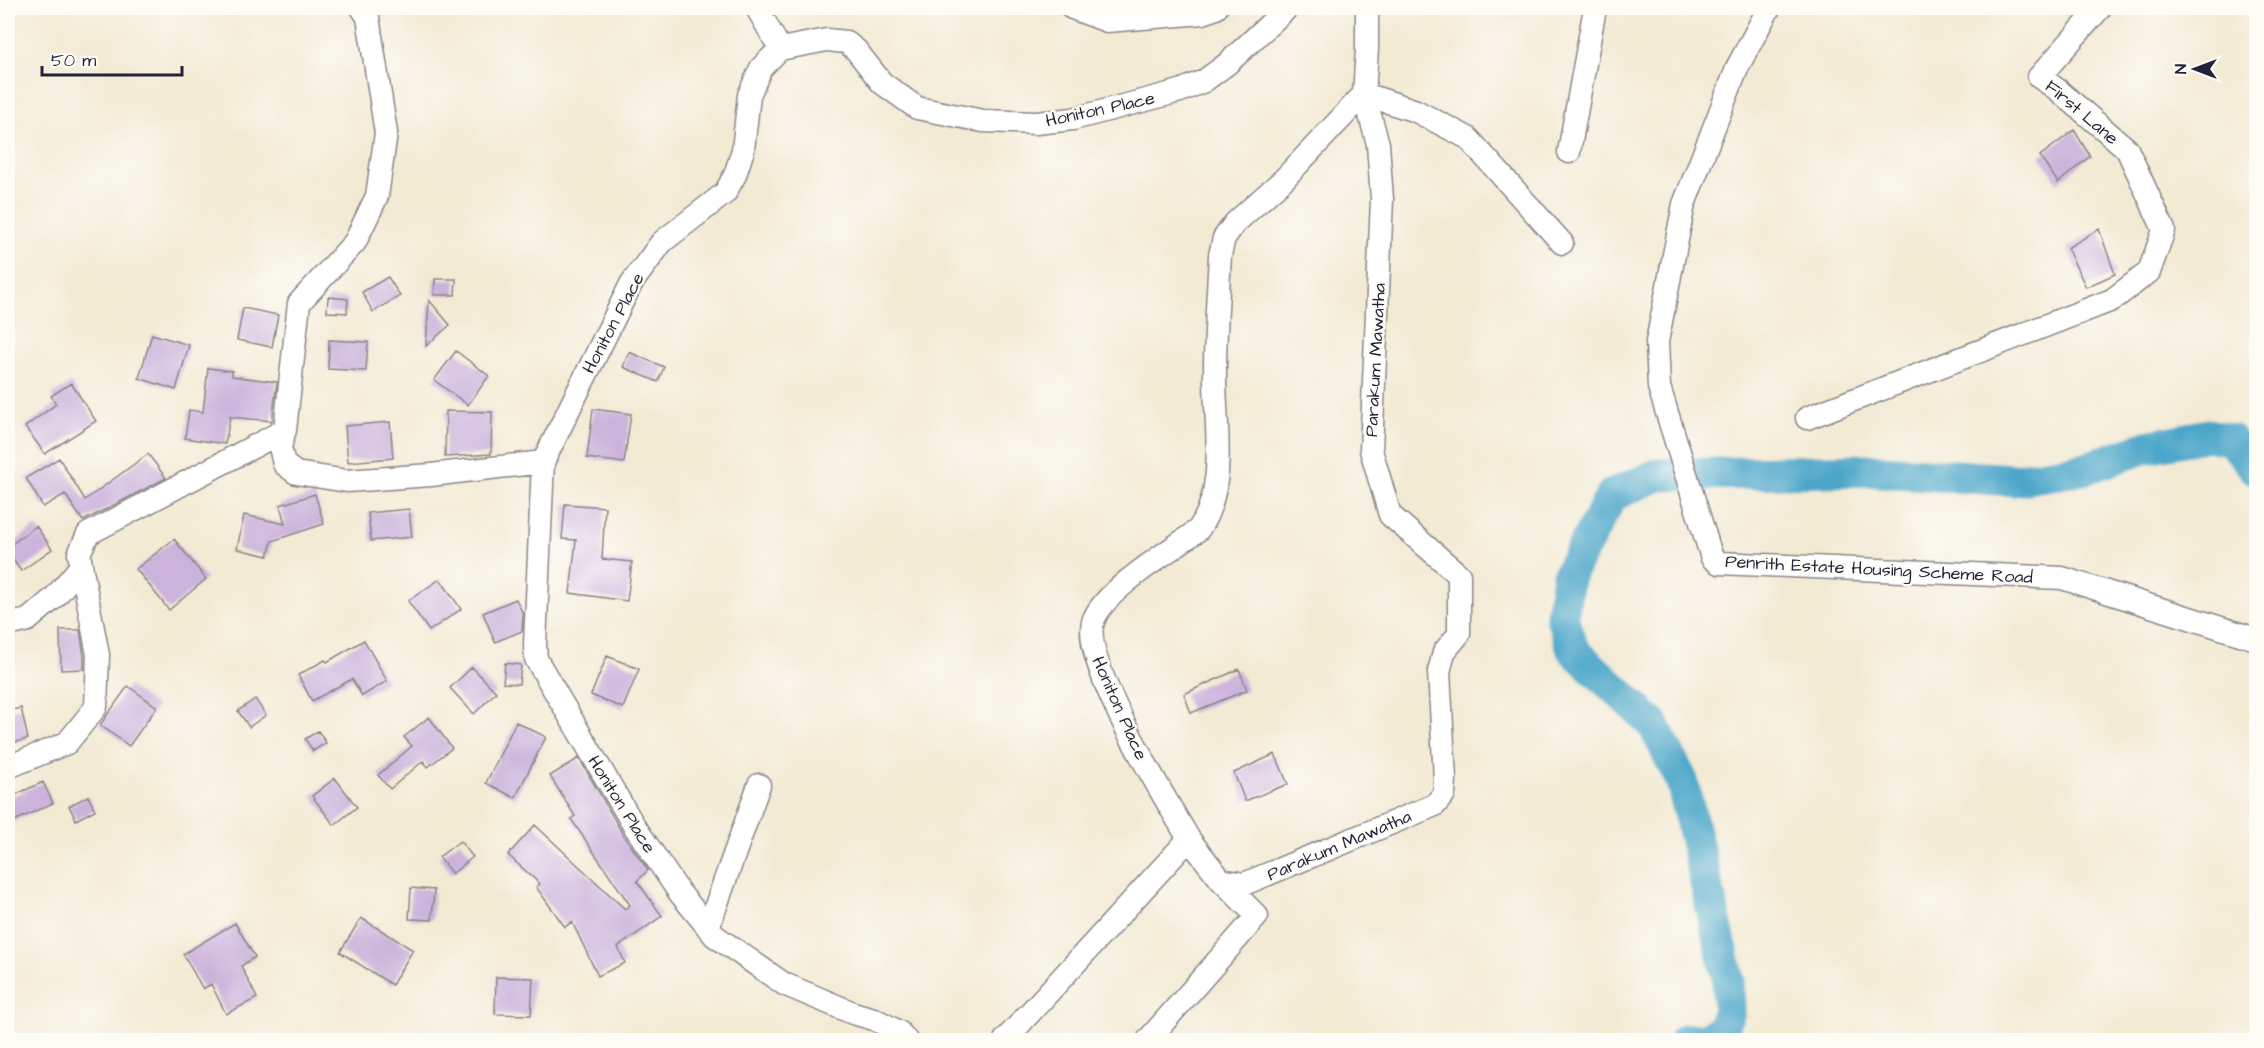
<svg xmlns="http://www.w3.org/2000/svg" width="2264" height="1048" viewBox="0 0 2264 1048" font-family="'Architects Daughter',sans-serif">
<rect width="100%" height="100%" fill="#fdfcf7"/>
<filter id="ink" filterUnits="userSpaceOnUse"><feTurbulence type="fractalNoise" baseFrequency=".0167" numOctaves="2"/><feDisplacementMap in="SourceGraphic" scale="12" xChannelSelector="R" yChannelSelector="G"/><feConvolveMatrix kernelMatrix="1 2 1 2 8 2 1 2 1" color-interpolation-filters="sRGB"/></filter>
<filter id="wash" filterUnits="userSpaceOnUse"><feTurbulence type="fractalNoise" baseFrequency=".008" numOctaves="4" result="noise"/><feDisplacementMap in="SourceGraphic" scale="24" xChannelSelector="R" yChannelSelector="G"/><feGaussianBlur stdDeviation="1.35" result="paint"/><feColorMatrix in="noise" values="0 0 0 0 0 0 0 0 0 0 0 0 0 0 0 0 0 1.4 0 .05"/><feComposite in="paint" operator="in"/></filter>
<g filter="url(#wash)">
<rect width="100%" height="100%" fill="#f3ead4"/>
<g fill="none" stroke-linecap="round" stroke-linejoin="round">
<path stroke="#4ba6c9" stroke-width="33" d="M1685,1040L1706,1039L1722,1030L1729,1011L1728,977L1682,781L1653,724L1573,650L1562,617L1568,576L1612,495L1658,475L1865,470L2014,480L2083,469L2147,447L2208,435L2231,440L2256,469"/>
</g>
<g id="blocks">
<path fill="#ccb3dc" d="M2074,130L2090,156L2058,183L2040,156Z
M2099,229L2115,274L2086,287L2067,248Z
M388,277L400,296L373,312L362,292Z
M435,279H456L455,295H434Z
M328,297L348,299L347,313L327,312Z
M429,300L450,325L426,346Z
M243,308L278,315L272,347L237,340Z
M152,334L189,345L176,390L139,378Z
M329,340L368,342L366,371L328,369Z
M456,351L489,376L468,405L434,380Z
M629,352L664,367L658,382L623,367Z
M208,368L232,371V376L277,382L272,421L230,417L225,444L185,438L189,410L203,412Z
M71,383L96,421L45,454L25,427L56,404L51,396Z
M593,409L631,414L624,463L587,458Z
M446,411L492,412L491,454L445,457Z
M390,422L393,458L348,462L345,426Z
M148,454L166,478L83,521L65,494L43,507L26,478L59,458L85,500Z
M315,494L324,524L272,541L268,556L237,549L244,515L285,524L280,505Z
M565,504L605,507L602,559L632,562L627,601L570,593L576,540L562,539Z
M409,509L412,537L371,541L368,513Z
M36,526L52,549L21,571L8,553V547Z
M174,539L206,579L169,610L136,569Z
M440,579L461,609L429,631L408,601Z
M516,599L523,614L522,631L495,642L483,613Z
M60,630H80L84,656V669L61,670Z
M364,640L387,681L362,696L352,679L312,701L298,675L325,660L327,662Z
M607,656L639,669L623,708L591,695Z
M505,663L521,665L519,684L503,683Z
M472,667L496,692L474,714L450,688Z
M1239,669L1247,690L1191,713L1184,694Z
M128,686L157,707L129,746L100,725Z
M255,699L266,715L249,727L238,711Z
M21,708L28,739L8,744V711Z
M429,717L452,748L428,767L423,761L390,789L378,775L412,746L404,737Z
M516,722L546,737L515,798L486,783Z
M318,731L326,743L313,751L305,739Z
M1275,754L1288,784L1245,801L1234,773Z
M579,758L624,836L648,870L637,881L662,916L618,947L625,963L598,976L572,922L565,927L536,887L540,884L508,855L535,825L625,909L630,905L571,819L575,816L550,776Z
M335,778L357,807L334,825L312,796Z
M43,782L53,803L8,824V798Z
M88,796L95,810L76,820L69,806Z
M460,841L473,857L452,874L439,857Z
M411,888L434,890L432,920L409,919Z
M361,918L413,950L392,985L340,952Z
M235,923L255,957L241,966L257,998L226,1014L211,984L203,989L183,954Z
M496,977L533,978L531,1015L495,1014Z"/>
</g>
</g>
<g filter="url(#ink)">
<use href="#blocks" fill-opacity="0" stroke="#8a8688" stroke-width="1.5"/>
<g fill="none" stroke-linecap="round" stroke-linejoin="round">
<g stroke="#8a8688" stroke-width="25">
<path id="minor" d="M362,8L368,17L386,133L377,196L355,242L299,303L285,430L280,447L284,464L296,473L347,481L431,475L543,462
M757,8L780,49
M1072,8L1107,21L1203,13L1216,8
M1769,8L1738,66L1684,204L1657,342L1659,387L1712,558L1719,563L2062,578L2256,639
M1364,94L1416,111L1468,138L1562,243
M1569,152L1595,8
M1807,418L2112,300L2149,272L2164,230L2127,149L2058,90L2039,77L2100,8
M8,625L28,620L55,597L81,566
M8,767L67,743L96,707L98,655L79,554L88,534L285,430
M1189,839L1221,880L1244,884L1435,805L1444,794L1445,779L1439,672L1444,652L1459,634V575L1390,515L1371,450L1382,199L1378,144L1364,94
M708,928L759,785
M906,1040L899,1032L874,1019L853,1013L784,984L715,936L679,892L633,824L536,659L535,645L543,462L631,284L662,242L725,193L735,175L743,150L749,95L761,68L780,49L827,40L846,42L856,50L882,83L917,108L983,121L1036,123L1073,119L1180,91L1204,81L1227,64L1287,8
M1005,1040L1189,839C1167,801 1077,658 1094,619C1106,589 1170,551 1198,530C1229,487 1214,421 1215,371C1215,333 1218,294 1220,255L1224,238L1235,223L1284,179L1364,94L1367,49V8
M1148,1040L1257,916L1221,880"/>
</g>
<use href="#minor" stroke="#fff" stroke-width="22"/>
</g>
</g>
<g text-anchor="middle" stroke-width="5" stroke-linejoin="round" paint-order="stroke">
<g font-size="18" fill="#22223b" stroke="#fdfcf7">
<text transform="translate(1100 109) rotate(-12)" y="6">Honiton Place</text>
<text transform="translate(2082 112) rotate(40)" y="6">First Lane</text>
<text transform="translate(613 323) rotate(-62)" y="6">Honiton Place</text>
<text transform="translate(1375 360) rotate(-87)" y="6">Parakum Mawatha</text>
<text transform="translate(1879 569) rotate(3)" y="6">Penrith Estate Housing Scheme Road</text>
<text transform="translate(1120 708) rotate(66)" y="6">Honiton Place</text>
<text transform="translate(622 804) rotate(58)" y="6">Honiton Place</text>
<text transform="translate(1339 845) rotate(-23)" y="6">Parakum Mawatha</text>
</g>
</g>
<rect width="2264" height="1048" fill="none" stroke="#fdfcf7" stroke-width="30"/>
<g transform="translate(2195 69) rotate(270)" stroke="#fdfcf7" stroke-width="4.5" paint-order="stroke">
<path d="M0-4.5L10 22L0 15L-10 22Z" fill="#22223b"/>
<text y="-9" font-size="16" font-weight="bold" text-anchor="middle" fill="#22223b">N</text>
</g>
<path d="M42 66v9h140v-9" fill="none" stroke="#22223b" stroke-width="3"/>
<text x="51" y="66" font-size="18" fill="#22223b" stroke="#fdfcf7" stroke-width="4.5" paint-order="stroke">50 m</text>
</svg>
